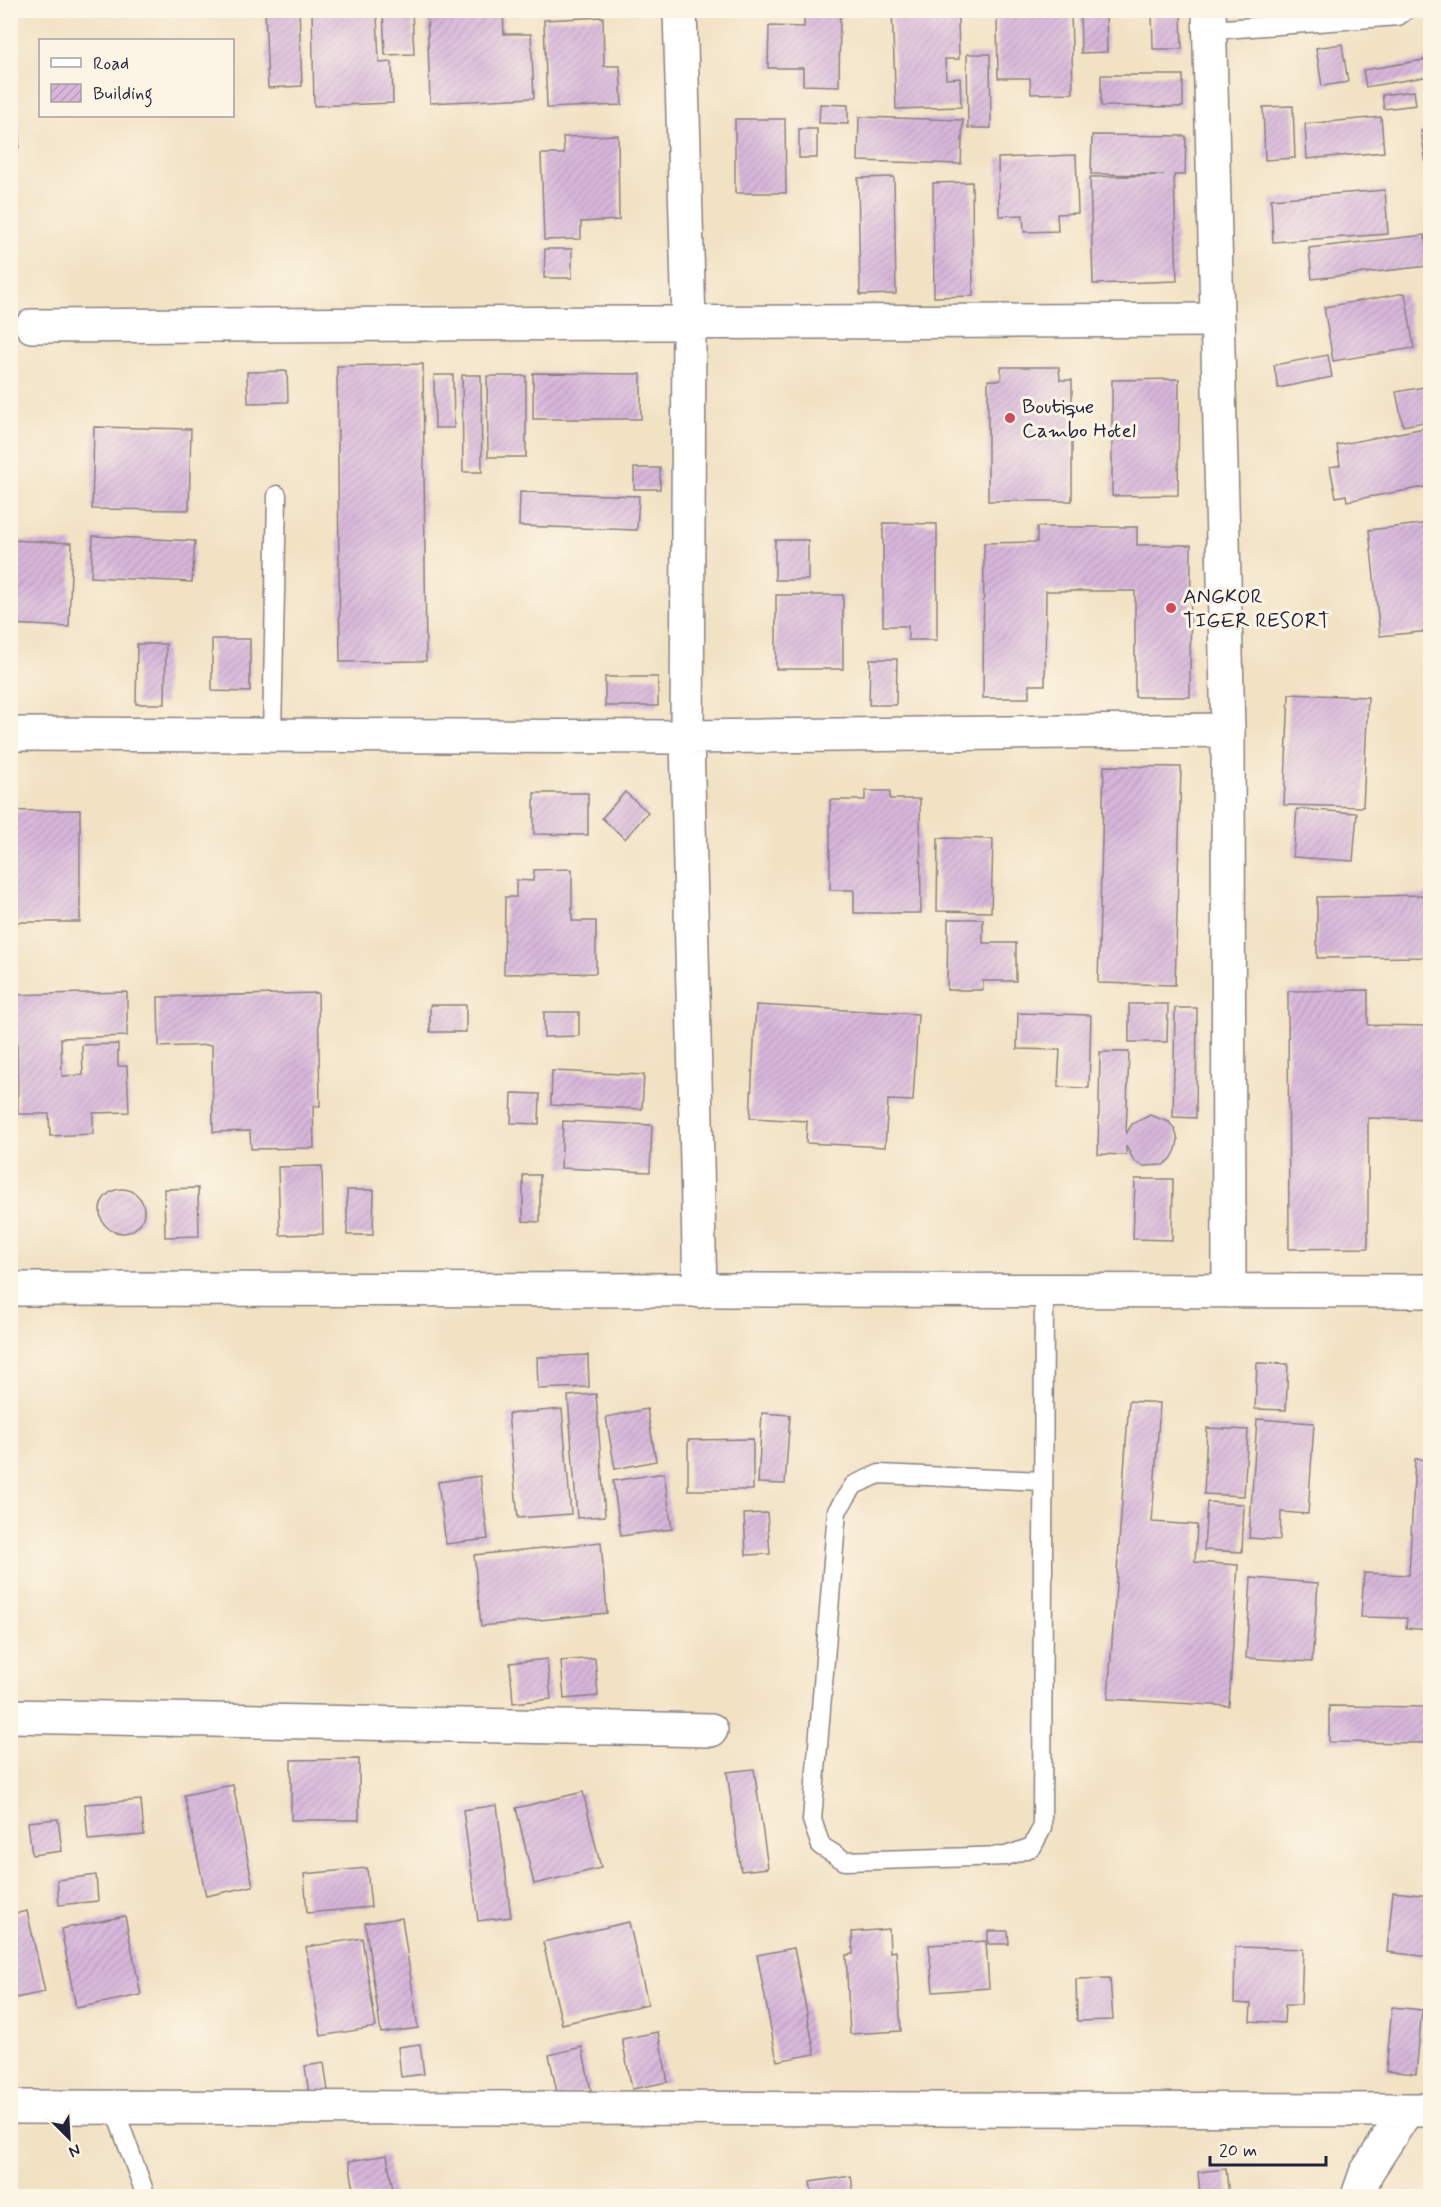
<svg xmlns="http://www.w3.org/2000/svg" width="1441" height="2207" viewBox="0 0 1441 2207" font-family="Mynerve,sans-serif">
<defs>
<pattern id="building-hatch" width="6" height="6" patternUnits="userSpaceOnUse" patternTransform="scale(1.5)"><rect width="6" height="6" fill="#d7b6da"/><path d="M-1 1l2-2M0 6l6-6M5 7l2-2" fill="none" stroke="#b89cbc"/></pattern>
</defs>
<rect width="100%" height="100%" fill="#fcf5e5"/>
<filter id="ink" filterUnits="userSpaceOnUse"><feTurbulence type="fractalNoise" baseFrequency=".0167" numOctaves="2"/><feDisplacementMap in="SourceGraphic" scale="12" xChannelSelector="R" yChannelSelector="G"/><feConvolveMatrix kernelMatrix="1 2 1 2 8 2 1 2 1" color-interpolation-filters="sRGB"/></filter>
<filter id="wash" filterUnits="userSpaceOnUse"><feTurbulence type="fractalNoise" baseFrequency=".008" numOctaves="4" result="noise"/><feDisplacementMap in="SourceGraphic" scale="24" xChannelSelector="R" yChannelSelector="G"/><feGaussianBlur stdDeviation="1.35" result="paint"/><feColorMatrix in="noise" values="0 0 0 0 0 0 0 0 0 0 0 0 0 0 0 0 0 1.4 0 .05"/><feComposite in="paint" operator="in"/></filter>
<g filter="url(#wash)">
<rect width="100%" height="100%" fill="#f2e2c4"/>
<g id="blocks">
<path fill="url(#building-hatch)" d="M265,10H299L302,86L268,88Z
M312,10H348V15L377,14L379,63L392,62L393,103L314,106Z
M383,10H412L414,54L385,55Z
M427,10H503L504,34H531L534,98L430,103Z
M804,10H840L839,86L803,85V68H768L769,26L804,27Z
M892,10H932V19L958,18L959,59H945L946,79L960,78L961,107L896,109Z
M1029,10H1071L1073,93L1031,94L1030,78H998L997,17L1029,15Z
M1080,10H1106L1107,52L1081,53Z
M1152,10H1181L1182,49H1153Z
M603,17L604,66H620L622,105L547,108L544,20Z
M1342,44L1348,82L1322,86L1316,48Z
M967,54H990L991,128H968Z
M1430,59V76L1366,87L1363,70Z
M1101,75H1183V107L1101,106Z
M1414,91L1416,105L1384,109L1382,95Z
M820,104L848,105V124L819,123Z
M1293,106L1295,158L1265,160L1263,107Z
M859,117L963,120L961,164L858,161Z
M1381,117L1384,152L1307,159L1305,124Z
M735,119H785L786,193H735Z
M10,121H19V147H10Z
M799,129H817V158H799Z
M1430,130V185H1429L1421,131Z
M618,135L619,220L581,222V239L544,240L541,154H564L563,137Z
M1092,135L1186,136L1185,175H1174L1177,281L1093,284L1090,177L1164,175L1091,174Z
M1076,155L1078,213L1057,214L1058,231L1024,232L1023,215L999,216L998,158Z
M894,177L896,294L860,295L858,178Z
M972,182L973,296L934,297L933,183Z
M1385,190L1388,234L1273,242L1271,199Z
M1425,235L1428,266L1312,279L1309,248Z
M545,249H572V278H544Z
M1405,293L1414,348L1333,361L1324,307Z
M1328,355L1332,377L1278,388L1274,365Z
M423,364L426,661L340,662L337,366Z
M1001,367H1059L1060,380H1072V501H988V380H1001Z
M287,371L288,402L248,403L247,372Z
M533,373L641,374V419H533Z
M434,375H453L454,428H435Z
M462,375H481L482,472H463Z
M487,376H526V457H488Z
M1179,379L1178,495L1112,496V380Z
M1430,386V421L1403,426L1396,392Z
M94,427L191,429L189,510L92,509Z
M1430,427V486L1347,501L1346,495L1336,497L1330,467L1340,465L1337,445Z
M634,468H660V489H634Z
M520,492L639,496L637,530L519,526Z
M883,523L937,524V640H908V626H883Z
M1430,523V631L1380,636L1369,530Z
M1037,527H1137V545H1191L1190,697H1135V591H1046L1045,685H1029V698H983L984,543L1037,542Z
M93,536L195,541L192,582L91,577Z
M10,540L72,543L69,627L10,624Z
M775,540H808V580H775Z
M776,595H843V669H776Z
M212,639H250V692L212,691Z
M137,644H166L165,704H136Z
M870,659H897L896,705H869Z
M605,677H658V706H605Z
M1289,694L1368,697L1363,807L1284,805Z
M1104,766L1181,767L1175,985L1098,983Z
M865,791H890V799H920L921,913H854V890H830V800H865Z
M625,792L648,812L625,839L602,818Z
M534,793H588V835L534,834Z
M1297,809L1357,813L1353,861L1293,857Z
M80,810V922H10V811Z
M938,838L993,839L991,912L937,911Z
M572,869V921H596V973L504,974L505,897H516V880L533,881L534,870Z
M1429,895V957L1317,958V897Z
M948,919H983V943H1016V981H983V990H947Z
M1368,990V1025L1430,1026V1120L1368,1118V1248L1289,1249L1288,991Z
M127,992V1036L61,1038L62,1076L83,1075L82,1045L118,1044V1066H127L129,1112L93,1113V1134L50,1136L49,1114H18L17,1039H10V995Z
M318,993L320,1106H313L314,1148L251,1149L250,1131L213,1132L212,1045L159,1047L158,997Z
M1129,1004H1168L1167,1042H1129Z
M430,1005H466V1032H430Z
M756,1005L918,1014L913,1101L888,1100L885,1147L806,1143L807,1121L750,1118Z
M1175,1008H1197L1196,1118L1173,1117Z
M544,1012H579V1036L544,1037Z
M1018,1013L1091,1015L1089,1088L1058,1087L1060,1050L1017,1049Z
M1100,1052H1129L1126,1134L1132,1124L1150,1115L1169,1122L1175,1130L1178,1140L1176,1150L1171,1159L1163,1165L1143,1166L1134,1161L1126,1146V1155L1098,1154Z
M552,1071L644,1075L642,1109L551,1105Z
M512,1093L540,1094L539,1124L511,1123Z
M563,1121L652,1125L650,1172L561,1168Z
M322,1166L323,1234L280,1235L278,1167Z
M523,1175H540V1222L523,1221Z
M1135,1179H1173L1172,1240L1133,1239Z
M198,1188L199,1236L165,1237L164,1189Z
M100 1211a22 22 0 1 1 44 0a22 22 0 1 1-44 0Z
M347,1190H374L373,1235H347Z
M10,1205L14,1214L10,1225Z
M588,1355L589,1387L538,1389L537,1357Z
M1257,1363L1288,1364L1286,1410L1255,1409Z
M596,1394L605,1516L577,1518L568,1396Z
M1129,1401L1160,1403L1152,1522L1197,1525L1195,1562L1238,1565L1229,1706L1108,1699Z
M562,1409L571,1514L518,1518L508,1414Z
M647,1409L656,1461L615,1469L606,1417Z
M762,1413L790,1415L785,1484L758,1483Z
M1257,1419L1314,1423L1308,1514L1281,1512L1280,1540L1249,1538Z
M1207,1428L1248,1430L1244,1496L1204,1494Z
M753,1439V1490H688V1440Z
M1415,1459L1430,1460V1630L1406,1628L1407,1618L1361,1617L1364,1573L1409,1575Z
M664,1473L672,1529L621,1536L613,1481Z
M480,1476L488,1539L446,1544L438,1482Z
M1207,1502L1244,1504L1242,1552L1204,1550Z
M767,1513L770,1554L746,1555L744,1514Z
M601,1542L607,1613L481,1626L474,1555Z
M1251,1578L1318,1583L1312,1662L1246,1658Z
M595,1658L598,1696L564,1699L561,1661Z
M547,1659L551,1699L513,1703L510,1663Z
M1329,1706L1430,1707V1743L1329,1742Z
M359,1759V1820H291V1760Z
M754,1769L768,1868L741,1871L727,1772Z
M233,1785L253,1886L206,1896L184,1795Z
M583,1792L601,1868L534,1884L516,1808Z
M141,1800L144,1835L88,1840L85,1804Z
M497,1805L511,1917L478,1921L463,1810Z
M58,1819L62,1851L32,1855L28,1822Z
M367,1868L371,1907L307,1913L304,1874Z
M96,1875L98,1901L59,1905L57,1880Z
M1393,1892L1430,1896V1957L1387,1952Z
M27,1911L45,1992L10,1999V1915Z
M125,1916L141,1995L76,2008L61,1929Z
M402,1918L418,2028L381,2033L365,1923Z
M629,1922L648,2004L562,2024L543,1942Z
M889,1929L890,1952L896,1951L901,2031L850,2034L846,1955L853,1954L852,1932Z
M988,1931H1008L1009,1944H988Z
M362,1938L376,2027L321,2036L306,1947Z
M986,1941L989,1988L933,1992L929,1945Z
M1235,1947L1303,1949L1301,2005H1285L1284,2023L1250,2021L1251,2004L1234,2003Z
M794,1948L815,2054L777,2061L757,1955Z
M1110,1978L1113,2020L1077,2021L1076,1979Z
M1392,2007L1422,2010L1416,2074L1386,2071Z
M658,2032L668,2082L632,2089L622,2039Z
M420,2044L424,2074L401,2077L398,2047Z
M582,2047L591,2090L558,2097L549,2055Z
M324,2063L328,2091L309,2094L305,2066Z
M387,2155L394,2196H355L349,2161Z
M1226,2169L1229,2196H1200L1198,2172Z
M851,2176L854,2196H812L810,2182Z"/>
</g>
</g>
<g filter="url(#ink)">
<use href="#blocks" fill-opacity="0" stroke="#8a8280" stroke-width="1.5"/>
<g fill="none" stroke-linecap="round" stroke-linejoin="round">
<g stroke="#8a8280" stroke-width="21">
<path id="lane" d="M1211,30L1398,16L1406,10
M272,735L277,495
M1043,1481L879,1474L854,1485L837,1511L812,1820L821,1846L845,1861L1006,1856L1032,1847L1042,1828L1044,1292
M114,2108L146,2196"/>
</g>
<g stroke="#8a8280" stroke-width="36">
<path id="street" d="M680,10L689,322L687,737L700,1291
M32,326L1217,320
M10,734L687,737L1228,730
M10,1716L711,1730
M10,2107L1430,2110
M1358,2196L1366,2173L1407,2110"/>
</g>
<g stroke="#8a8280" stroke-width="36">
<path id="secondary" d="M1209,10L1228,730L1229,1291
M10,1289L1430,1291"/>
</g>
<use href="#lane" stroke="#fff" stroke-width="18"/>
<use href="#street" stroke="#fff" stroke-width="33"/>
<use href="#secondary" stroke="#fff" stroke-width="33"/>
</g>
</g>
<g fill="#d1495b" stroke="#fcf5e5" stroke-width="2">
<circle cx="1010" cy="418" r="6"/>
<circle cx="1171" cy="608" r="6"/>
</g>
<g text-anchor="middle" stroke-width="6" stroke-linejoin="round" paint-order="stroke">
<g font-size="21" fill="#22223b" stroke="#fcf5e5" text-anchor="start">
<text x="1022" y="413">Boutique<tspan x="1022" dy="24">Cambo Hotel</tspan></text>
<text x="1183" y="603">ANGKOR<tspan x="1183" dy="24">TIGER RESORT</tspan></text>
</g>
</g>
<rect width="1441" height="2207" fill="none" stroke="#fcf5e5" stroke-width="36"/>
<rect x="39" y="39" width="195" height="78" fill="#fcf5e5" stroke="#a5a1a1" stroke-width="1.5"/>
<rect x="51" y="58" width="30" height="9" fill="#ffffff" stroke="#a5a1a1" stroke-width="1.5"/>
<text x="93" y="69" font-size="18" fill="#22223b">Road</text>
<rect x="51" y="84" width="30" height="18" fill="url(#building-hatch)" stroke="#a5a1a1" stroke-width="1.5"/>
<text x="93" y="99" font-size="18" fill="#22223b">Building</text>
<g transform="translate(69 2138) rotate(156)" stroke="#fcf5e5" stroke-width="4.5" paint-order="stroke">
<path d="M0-4.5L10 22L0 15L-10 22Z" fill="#22223b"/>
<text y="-9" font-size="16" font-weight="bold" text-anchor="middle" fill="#22223b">N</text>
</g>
<path d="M1210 2156v9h116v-9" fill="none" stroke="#22223b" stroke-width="3"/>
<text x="1219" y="2156" font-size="18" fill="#22223b" stroke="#fcf5e5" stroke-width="4.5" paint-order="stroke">20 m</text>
</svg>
